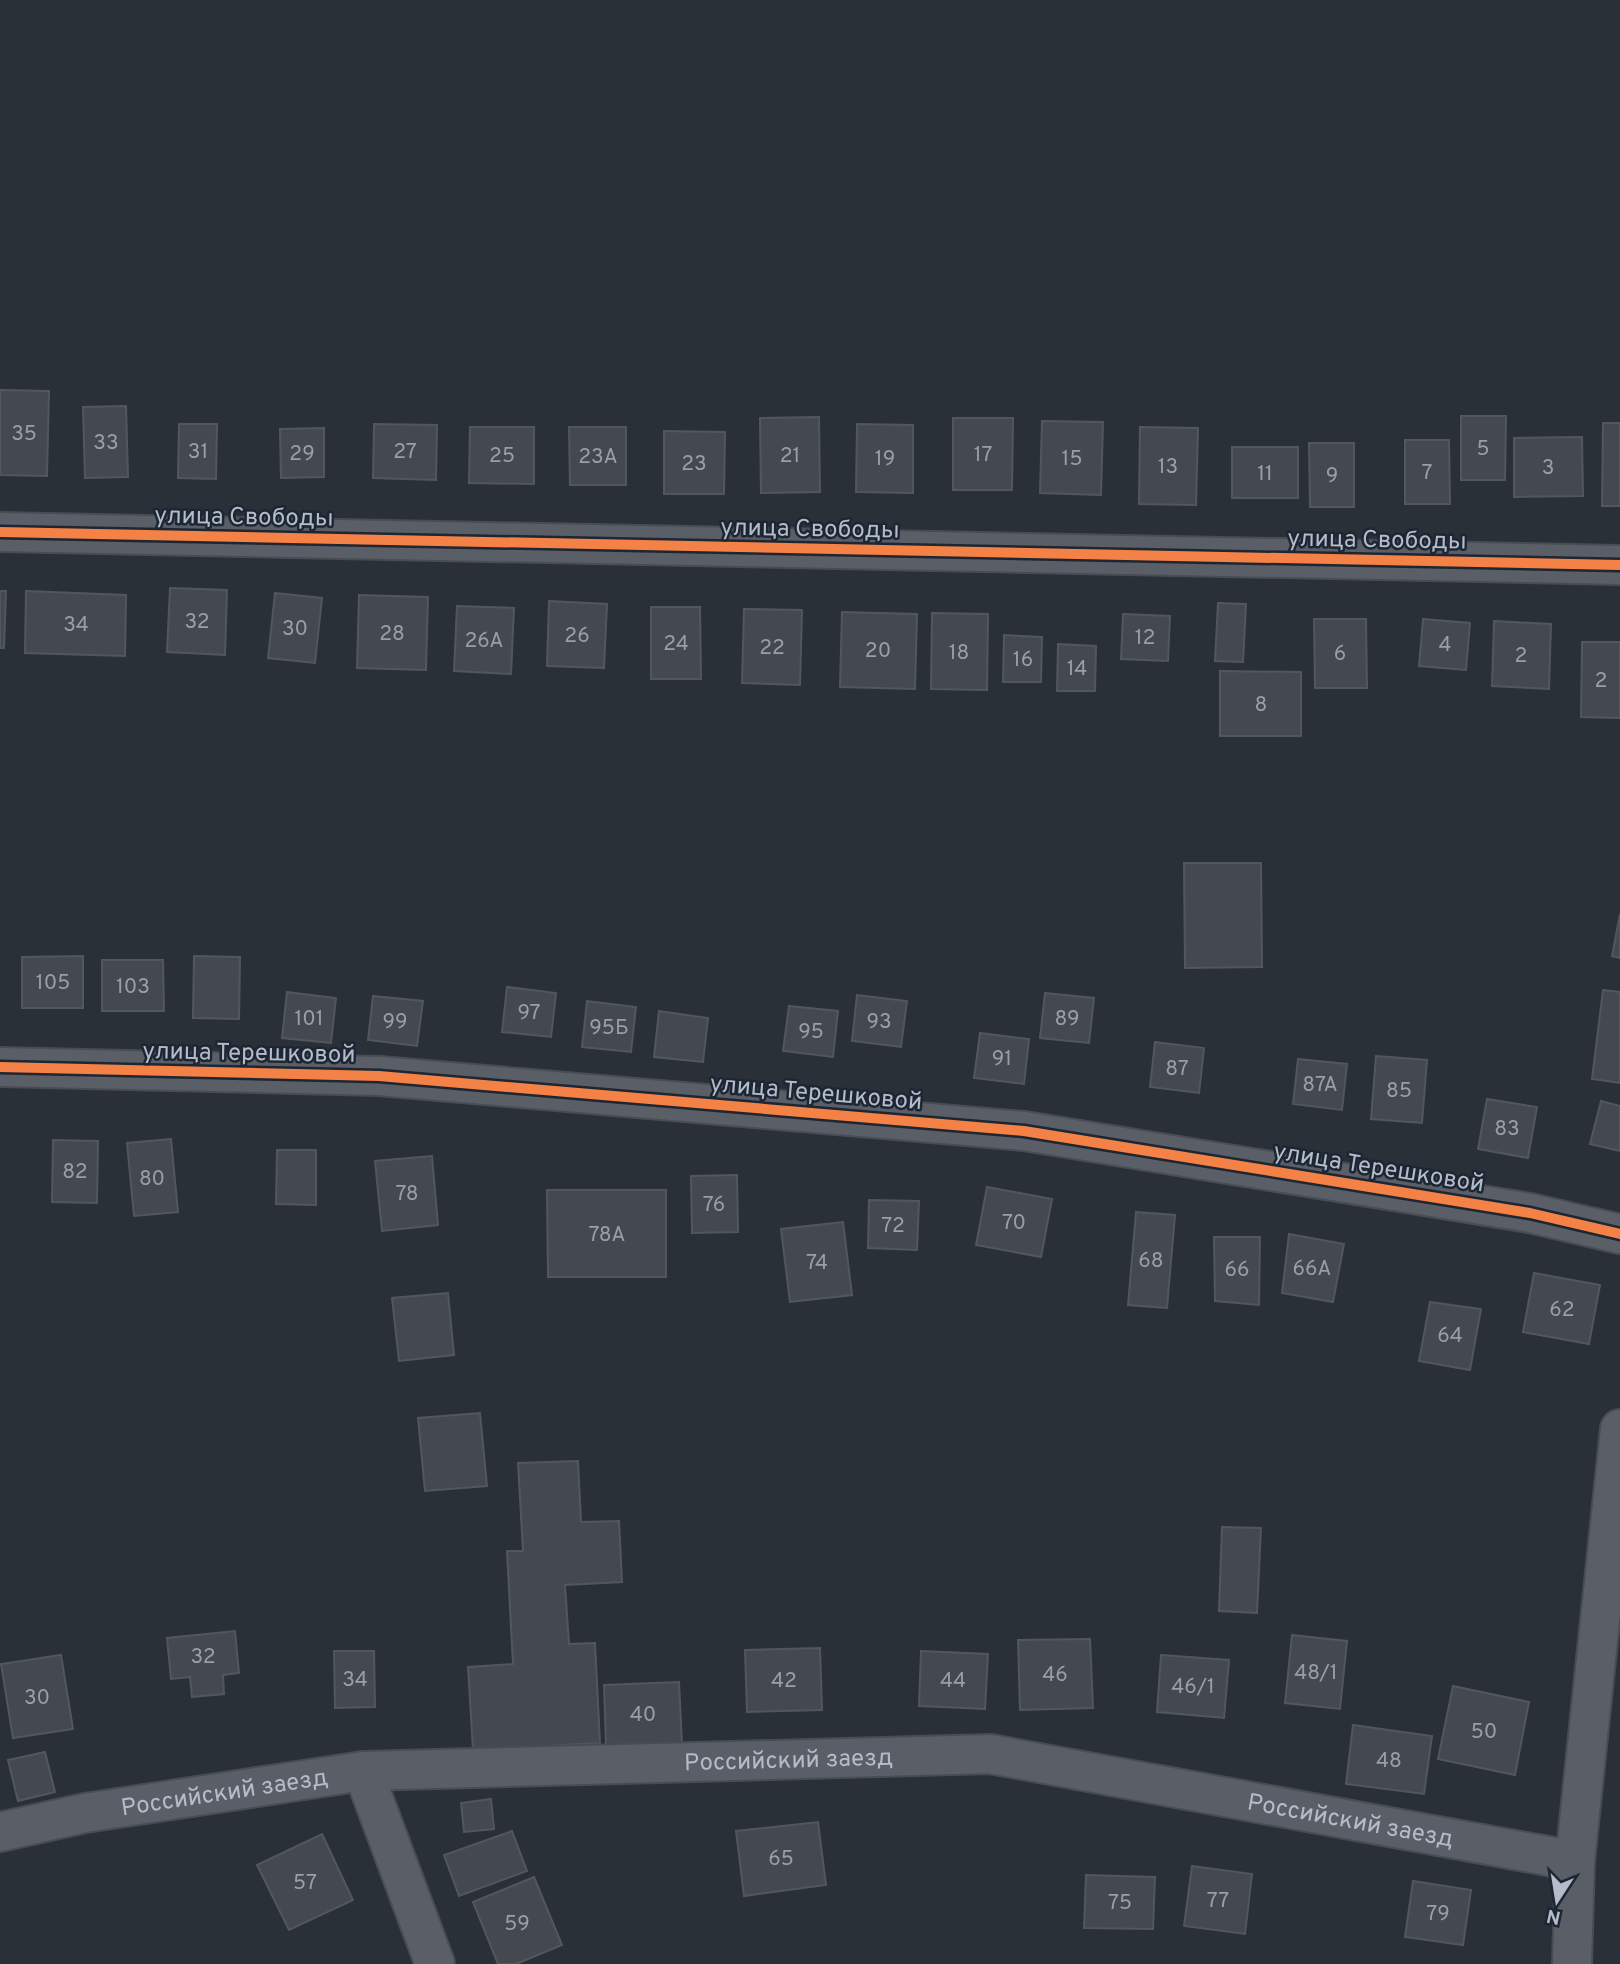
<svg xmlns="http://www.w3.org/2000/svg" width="1620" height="1964" viewBox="0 0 1620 1964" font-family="Overpass,sans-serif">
<rect width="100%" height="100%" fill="#2a3038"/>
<path fill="#444950" stroke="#52575f" stroke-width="2" d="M0,390L49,391L47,476L0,475Z
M126,406L128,477L85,478L83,407Z
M1461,416H1506L1505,480H1461Z
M819,417L820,492L761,493L760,418Z
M953,418H1013L1012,490H953Z
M1042,421L1103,422L1101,495L1040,493Z
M1603,423H1620V506H1602Z
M179,424H217L216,479L178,478Z
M374,424L437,425L436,480L373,478Z
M857,424L913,425V493L856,492Z
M470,427H534V484L469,483Z
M569,427H626V485H570Z
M1140,427L1198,428L1196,505L1139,504Z
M324,428V477L281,478L280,429Z
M664,431L725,432L724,494H664Z
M1582,437L1583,496L1514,497V438Z
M1405,440H1449L1450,504H1405Z
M1309,443H1354V507H1310Z
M1232,447H1298V498H1232Z
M170,588L227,590L225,655L167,652Z
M0,591H6L4,648H0Z
M26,591L126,595L125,656L25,653Z
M275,593L322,598L315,663L268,658Z
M359,595L428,597L426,670L357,668Z
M549,601L607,604L604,668L547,666Z
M1218,603L1246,604L1243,662L1215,661Z
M457,606L514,608L511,674L454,671Z
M651,607H700L701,679H651Z
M744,609L802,610L800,685L742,683Z
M842,612L917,614L915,689L840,687Z
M932,613L988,614L987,690L931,689Z
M1123,614L1170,616L1168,661L1121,659Z
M1314,619H1366L1367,688H1315Z
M1423,619L1470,623L1466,670L1419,666Z
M1494,621L1551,624L1549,689L1492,686Z
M1004,635L1042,637L1041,682H1003Z
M1582,642H1620V718L1581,717Z
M1058,644L1096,646L1095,691H1057Z
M1220,671L1301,672V736H1220Z
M1184,863H1261L1262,967L1185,968Z
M1620,914V958L1612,956Z
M83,956V1008H22V957Z
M194,956L240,957L239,1019L193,1018Z
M102,960H163L164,1011H102Z
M507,987L556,993L551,1037L502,1032Z
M1603,990L1620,992V1083L1592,1079Z
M287,992L336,998L331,1043L282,1038Z
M1045,993L1094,998L1089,1043L1040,1038Z
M857,995L907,1001L901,1047L852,1041Z
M373,996L423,1001L417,1046L368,1040Z
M587,1001L636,1007L631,1052L582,1047Z
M789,1006L838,1011L833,1057L783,1051Z
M659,1011L708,1018L703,1062L654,1057Z
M980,1033L1029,1039L1024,1084L974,1078Z
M1155,1042L1204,1048L1199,1093L1150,1087Z
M1376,1056L1427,1060L1422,1123L1371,1119Z
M1298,1059L1347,1064L1342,1110L1293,1104Z
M1487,1099L1537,1107L1528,1158L1478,1149Z
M1601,1101L1620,1106V1151L1590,1144Z
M171,1139L178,1212L134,1216L127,1143Z
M53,1140L98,1141L97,1203L52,1202Z
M277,1150H316V1205L276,1204Z
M432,1156L438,1225L382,1231L375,1161Z
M737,1175L738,1232L692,1233L691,1176Z
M987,1187L1052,1199L1041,1257L976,1245Z
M547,1190H666V1277H548Z
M869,1200L919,1201L917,1250L868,1248Z
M1136,1212L1175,1215L1167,1308L1128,1305Z
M843,1222L852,1295L790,1302L781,1229Z
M1289,1234L1344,1244L1333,1302L1282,1293Z
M1214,1237H1260L1259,1305L1215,1301Z
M1534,1273L1600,1285L1589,1344L1523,1332Z
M448,1293L454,1355L399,1361L392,1298Z
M1430,1302L1481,1309L1470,1370L1419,1361Z
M480,1413L487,1486L425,1491L418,1418Z
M578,1461L581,1522L619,1521L622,1582L565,1585L569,1644L595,1643L600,1743L473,1750L468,1667L513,1664L507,1551H523L518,1463Z
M1222,1527L1261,1528L1257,1613L1219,1611Z
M235,1631L239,1673L223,1675L224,1694L192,1697L190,1677L171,1679L167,1638Z
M1292,1635L1347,1641L1340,1709L1285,1703Z
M1090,1639L1093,1708L1020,1710L1018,1640Z
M820,1648L822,1710L747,1712L745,1650Z
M334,1651H374L375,1707L335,1708Z
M921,1651L988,1654L985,1709L919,1706Z
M61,1655L73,1729L13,1738L1,1664Z
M1161,1655L1229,1660L1224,1718L1157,1712Z
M679,1682L682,1744L606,1746L604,1685Z
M1453,1686L1529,1702L1515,1775L1438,1759Z
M1353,1725L1432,1736L1424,1794L1346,1784Z
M45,1752L55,1792L18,1801L8,1760Z
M491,1799L494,1829L464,1832L461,1803Z
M818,1822L826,1885L744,1896L736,1831Z
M512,1831L527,1871L459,1896L444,1855Z
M322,1834L353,1900L289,1930L257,1865Z
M1192,1866L1252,1874L1245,1934L1184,1926Z
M1086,1875L1155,1877L1153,1929L1084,1928Z
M534,1877L562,1945L516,1964H498L473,1902Z
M1413,1881L1471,1890L1463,1945L1405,1937Z"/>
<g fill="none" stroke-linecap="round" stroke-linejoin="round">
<g stroke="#484c53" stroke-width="42">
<g id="minor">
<path d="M0,532L1620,565"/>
<path d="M0,1067L379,1076L1024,1131L1530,1213L1620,1234"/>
<path d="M363,1771L435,1964"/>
<path id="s1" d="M0,1832L85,1813L363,1771L990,1754L1575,1861"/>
<path d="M1572,1964L1575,1861L1620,1429"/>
</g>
</g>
<use href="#minor" stroke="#5a5e66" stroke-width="38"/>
<g stroke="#1d2633" stroke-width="15">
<path id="cycleway" d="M0,532L1620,565
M0,1067L379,1076L1024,1131L1530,1213L1620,1234"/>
</g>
<use href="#cycleway" stroke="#f48246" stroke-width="10"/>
</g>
<g text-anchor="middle" stroke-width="5" stroke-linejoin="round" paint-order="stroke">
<g font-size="21" fill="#989fab">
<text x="24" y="440">35</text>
<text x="106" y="449">33</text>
<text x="1483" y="455">5</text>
<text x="198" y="458">31</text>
<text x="405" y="458">27</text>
<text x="302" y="460">29</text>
<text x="983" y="461">17</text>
<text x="502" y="462">25</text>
<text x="790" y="462">21</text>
<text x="598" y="463">23А</text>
<text x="885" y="465">19</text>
<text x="1072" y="465">15</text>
<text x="694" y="470">23</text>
<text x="1168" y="473">13</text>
<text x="1548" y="474">3</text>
<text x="1427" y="479">7</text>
<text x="1265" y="480">11</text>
<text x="1332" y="482">9</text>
<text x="197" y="628">32</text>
<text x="76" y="631">34</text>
<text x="295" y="635">30</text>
<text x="392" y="640">28</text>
<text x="577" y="642">26</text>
<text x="1145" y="644">12</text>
<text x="484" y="647">26А</text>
<text x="676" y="650">24</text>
<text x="1445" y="651">4</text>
<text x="772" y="654">22</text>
<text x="878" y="657">20</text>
<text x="959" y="659">18</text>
<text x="1340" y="660">6</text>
<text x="1521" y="662">2</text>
<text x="1023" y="666">16</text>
<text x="1077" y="675">14</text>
<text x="1601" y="687">2</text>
<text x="1261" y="711">8</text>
<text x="53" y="989">105</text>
<text x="133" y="993">103</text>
<text x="529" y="1019">97</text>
<text x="309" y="1025">101</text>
<text x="1067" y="1025">89</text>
<text x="395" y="1028">99</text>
<text x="879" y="1028">93</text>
<text x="609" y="1034">95Б</text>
<text x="811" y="1038">95</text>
<text x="1002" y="1065">91</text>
<text x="1177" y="1075">87</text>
<text x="1320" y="1091">87А</text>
<text x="1399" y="1097">85</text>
<text x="1507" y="1135">83</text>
<text x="75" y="1178">82</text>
<text x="152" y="1185">80</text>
<text x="407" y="1200">78</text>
<text x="714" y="1211">76</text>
<text x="1014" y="1229">70</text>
<text x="893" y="1232">72</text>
<text x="607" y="1241">78А</text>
<text x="1151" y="1267">68</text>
<text x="817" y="1269">74</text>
<text x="1312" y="1275">66А</text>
<text x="1237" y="1276">66</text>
<text x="1562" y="1316">62</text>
<text x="1450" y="1342">64</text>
<text x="203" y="1663">32</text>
<text x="1316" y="1679">48/1</text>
<text x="1055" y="1681">46</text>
<text x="355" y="1686">34</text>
<text x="784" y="1687">42</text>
<text x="953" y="1687">44</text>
<text x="1193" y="1693">46/1</text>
<text x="37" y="1704">30</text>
<text x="643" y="1721">40</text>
<text x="1484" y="1738">50</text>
<text x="1389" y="1767">48</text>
<text x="781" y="1865">65</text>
<text x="305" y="1889">57</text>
<text x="1218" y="1907">77</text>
<text x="1120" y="1909">75</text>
<text x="1438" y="1920">79</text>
<text x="517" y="1930">59</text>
</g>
<g font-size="24" fill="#b4bcc9" stroke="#1d2633">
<text transform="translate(244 516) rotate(1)" y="8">улица Свободы</text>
<text transform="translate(810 528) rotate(1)" y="8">улица Свободы</text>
<text transform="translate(1377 539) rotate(1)" y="8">улица Свободы</text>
<text transform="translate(249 1052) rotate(1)" y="8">улица Терешковой</text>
<text transform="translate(816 1092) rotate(5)" y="8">улица Терешковой</text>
<text transform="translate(1379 1167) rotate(9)" y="8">улица Терешковой</text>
<text dy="8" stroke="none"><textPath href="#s1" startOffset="794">Российский заезд</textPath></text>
<text dy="8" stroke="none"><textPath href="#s1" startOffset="228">Российский заезд</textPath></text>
<text dy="8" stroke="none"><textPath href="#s1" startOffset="1362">Российский заезд</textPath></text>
</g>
</g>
<g transform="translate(1557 1901) rotate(192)" stroke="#1d2633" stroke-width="5" paint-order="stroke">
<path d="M0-5L12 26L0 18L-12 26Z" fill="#b4bcc9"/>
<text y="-10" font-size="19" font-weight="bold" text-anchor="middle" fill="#b4bcc9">N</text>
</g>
</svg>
